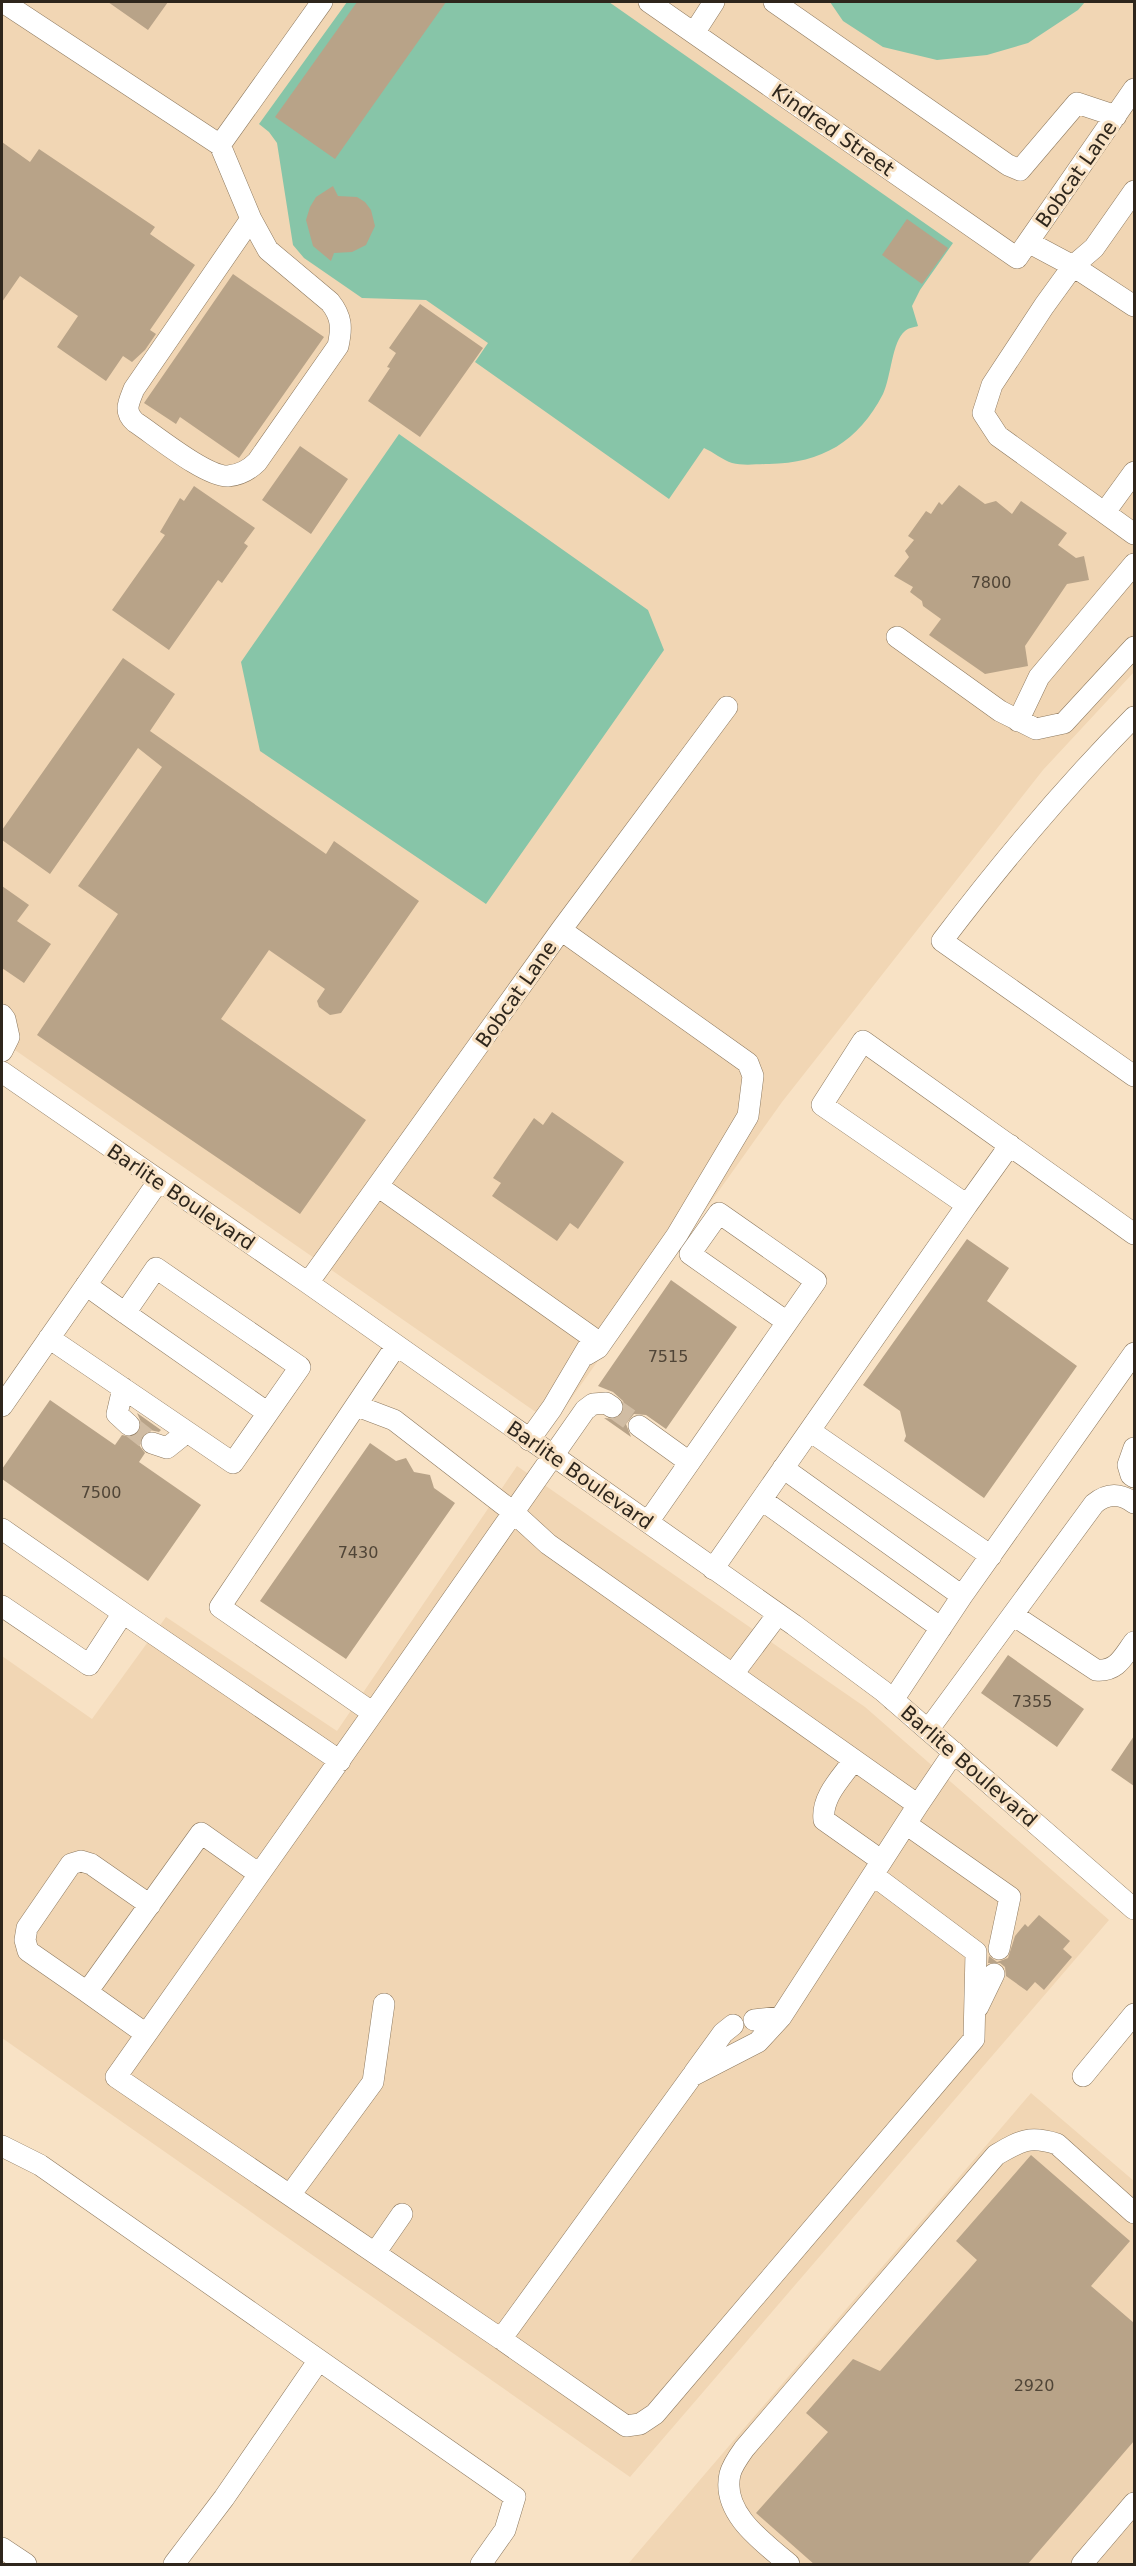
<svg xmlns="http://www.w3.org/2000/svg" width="1136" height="2566" viewBox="0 0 1136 2566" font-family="'DejaVu Sans',sans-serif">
<rect width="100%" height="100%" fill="#f8e2c5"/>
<path fill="#f1d6b4" d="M2,2H1134V672L1043,770L782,1102L553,1424L2,1041Z
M517,1466L865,1707L1109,1920L630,2477L2,2038V1656L92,1719L166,1617L337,1731Z
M1031,2093L1134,2181V2564H628Z"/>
<path fill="#87c5a8" d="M347,2H609L953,243L920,290L912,306L918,326C915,327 908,328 905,331C892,341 891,378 883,394C858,442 822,463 769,464C758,464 743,466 732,463C723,460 713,452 704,448L669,499L475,362L488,343L426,300L362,298L304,258L293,245L277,143L269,132L259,124Z
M830,2H1085L1078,10L1028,43L987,55L937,60L883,47L843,21Z
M399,434L648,610L664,650L486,904L260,751L241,662Z"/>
<path fill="#b8a388" d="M108,2H168L148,30Z
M357,2H446L335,159L275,117Z
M2,142L30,162L39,149L155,227L150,234L195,265L150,330L156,334L145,350L132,362L123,356L106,381L57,347L78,316L20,276L2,302Z
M333,186L338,196L357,197L365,202L371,210L375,226L366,245L352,252L334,253L331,261L313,246L306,220L310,207L316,197Z
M907,219L948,248L922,284L882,255Z
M233,274L324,337L239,458L180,417L176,424L144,403Z
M420,304L483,348L420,437L368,401L390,368L387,367L396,353L389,348Z
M300,446L348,479L311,534L262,500Z
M959,485L985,504L996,501L1012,514L1021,501L1067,533L1058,545L1076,558L1084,556L1089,580L1067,584L1025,646L1028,666L985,674L929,635L941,619L923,606L922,601L910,592L913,587L894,576L909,557L905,551L914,540L908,536L926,511L931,514L939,502L942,505Z
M194,486L255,528L244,543L248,546L222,583L218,580L169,650L112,610L165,535L160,532L180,498L184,501Z
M123,658L175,694L150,731L326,854L334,841L419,901L341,1013L330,1015L319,1007L317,1001L325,989L269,950L221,1019L366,1120L300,1214L37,1035L118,914L78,886L162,767L138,748L50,874L2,840V830Z
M2,886L29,905L17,921L51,944L24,983L2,968Z
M552,1112L624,1162L578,1229L570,1223L557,1241L492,1196L501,1183L493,1178L534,1118L543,1125Z
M967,1239L1009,1268L987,1301L1077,1366L984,1498L904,1441L906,1436L900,1411L863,1385Z
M671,1280L737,1327L666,1429L646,1415L634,1414L626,1424L631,1437L604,1418L617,1419L622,1415L625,1407L623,1401L613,1392L598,1386Z
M50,1400L115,1445L122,1435L132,1437L139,1433L141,1422L137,1413L161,1430L159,1432L150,1430L143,1434L139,1445L145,1453L139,1462L201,1505L148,1581L2,1479V1469Z
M370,1443L396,1461L406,1458L414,1472L430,1475L434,1488L455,1503L346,1659L260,1601Z
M1008,1655L1084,1709L1057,1747L981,1693Z
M1134,1736V1786L1111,1770Z
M1039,1915L1070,1941L1063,1949L1072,1957L1044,1990L1035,1982L1027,1991L1006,1976L1005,1967L1000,1963H988L989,1956L997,1962L1008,1958L1015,1936L1025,1924L1028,1927Z
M1031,2155L1130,2241L1091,2286L1134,2323V2441L1027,2565H815L756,2513L828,2432L806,2413L853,2359L880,2371L977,2260L956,2241Z"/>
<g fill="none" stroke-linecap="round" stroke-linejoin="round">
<path stroke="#d0bca3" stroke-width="21" stroke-dasharray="21 10" stroke-linecap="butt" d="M612,1407L639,1426
M129,1425L152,1443"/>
<g stroke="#8d795f" stroke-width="22">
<path id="minor" d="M8,2L6,4L220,145L251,219L268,250L330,302C342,317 342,328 338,346L257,462C249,470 240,475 228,476C206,477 155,435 135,422C123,411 129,402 134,389L251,219
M649,2L1017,258L1134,89
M774,2L1008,165L1020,170L1077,103L1116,116
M694,33L714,2
M220,145L322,2
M1134,191L1094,248L1073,266L1044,306L992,385L983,413L998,436L1134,534
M1028,242L1073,266L1134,306
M1105,512L1134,472
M897,637L1000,711L1036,729L1064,723L1134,647
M1134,717C1065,787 1002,862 942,941L1134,1076
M1018,721L1039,677L1134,564
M561,930L748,1063L753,1076L748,1116L677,1235L598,1348L586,1355
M2,1015L5,1019L9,1037L2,1051
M2,1072L308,1283L794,1625L883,1691L1134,1909
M379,1187L593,1338
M967,1205L1010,1145
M308,1283L561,930L727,707
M125,1313L268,1413
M49,1338L233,1463L300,1367L156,1268L125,1313L86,1285
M396,1346L220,1607L373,1713L585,1410L593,1404L606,1403L612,1407
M123,1388L117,1414L129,1425
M2,1406L158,1182
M357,1406L394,1420L513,1512L548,1544L918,1805L781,2017L758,2042L692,2076L501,2339L116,2077L373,1713
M639,1426L689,1462
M810,1431L991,1556
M529,1440L552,1408L591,1342
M152,1443L167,1448L187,1432
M1134,1448L1128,1465L1131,1475L1134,1477
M783,1468L962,1596
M762,1500L941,1628
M648,1522L816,1281L719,1213L690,1254L787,1322
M2,1529L123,1613L89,1665L2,1606
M713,1569L967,1205L822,1105L863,1041L1134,1234
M123,1613L340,1761
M1013,1615L1096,1670C1117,1672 1123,1657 1134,1642
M733,1674L778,1614
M893,1700L962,1596L1134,1353
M928,1730L1094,1504C1107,1493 1120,1493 1134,1503
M854,1760C842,1777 821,1797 824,1820L882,1861
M918,1805L954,1752
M906,1824L1010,1897L999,1949
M87,1992L28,1951L25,1940L27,1928L71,1864L81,1861L91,1864L150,1905
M978,2007L994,1974
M754,2020L781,2017
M146,2034L87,1992L201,1833L259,1874
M694,2073L723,2033L733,2025
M1083,2076L1134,2014
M2,2146L40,2165L515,2497L505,2530L481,2564
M290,2195L373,2082L384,2004
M375,2253L402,2214
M501,2339L626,2426L640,2424L655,2414L974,2039L976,1952L873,1875
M2,2548L26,2564
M174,2564L224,2498L319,2360
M789,2564C763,2542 721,2513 730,2474C732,2466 739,2456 744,2449L996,2155C1020,2141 1029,2135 1057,2144L1134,2213
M1082,2564L1134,2503"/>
</g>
<use href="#minor" stroke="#fff" stroke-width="21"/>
</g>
<g text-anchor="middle" stroke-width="6" stroke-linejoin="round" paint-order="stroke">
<g font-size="16" fill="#504537">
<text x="991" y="588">7800</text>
<text x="668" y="1362">7515</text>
<text x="101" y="1498">7500</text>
<text x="358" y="1558">7430</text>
<text x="1032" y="1707">7355</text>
<text x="1034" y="2391">2920</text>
</g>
<g font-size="20" fill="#2e261c" stroke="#f8e2c5">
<text transform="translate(833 130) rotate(35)" y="7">Kindred Street</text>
<text transform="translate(1076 174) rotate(-55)" y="7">Bobcat Lane</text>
<text transform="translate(516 994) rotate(-55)" y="7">Bobcat Lane</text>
<text transform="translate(181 1197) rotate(34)" y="7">Barlite Boulevard</text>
<text transform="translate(580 1475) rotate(35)" y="7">Barlite Boulevard</text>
<text transform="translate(969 1766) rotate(41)" y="7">Barlite Boulevard</text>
</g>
</g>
<rect width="1136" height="2566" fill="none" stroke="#2e261c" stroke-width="6"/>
</svg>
